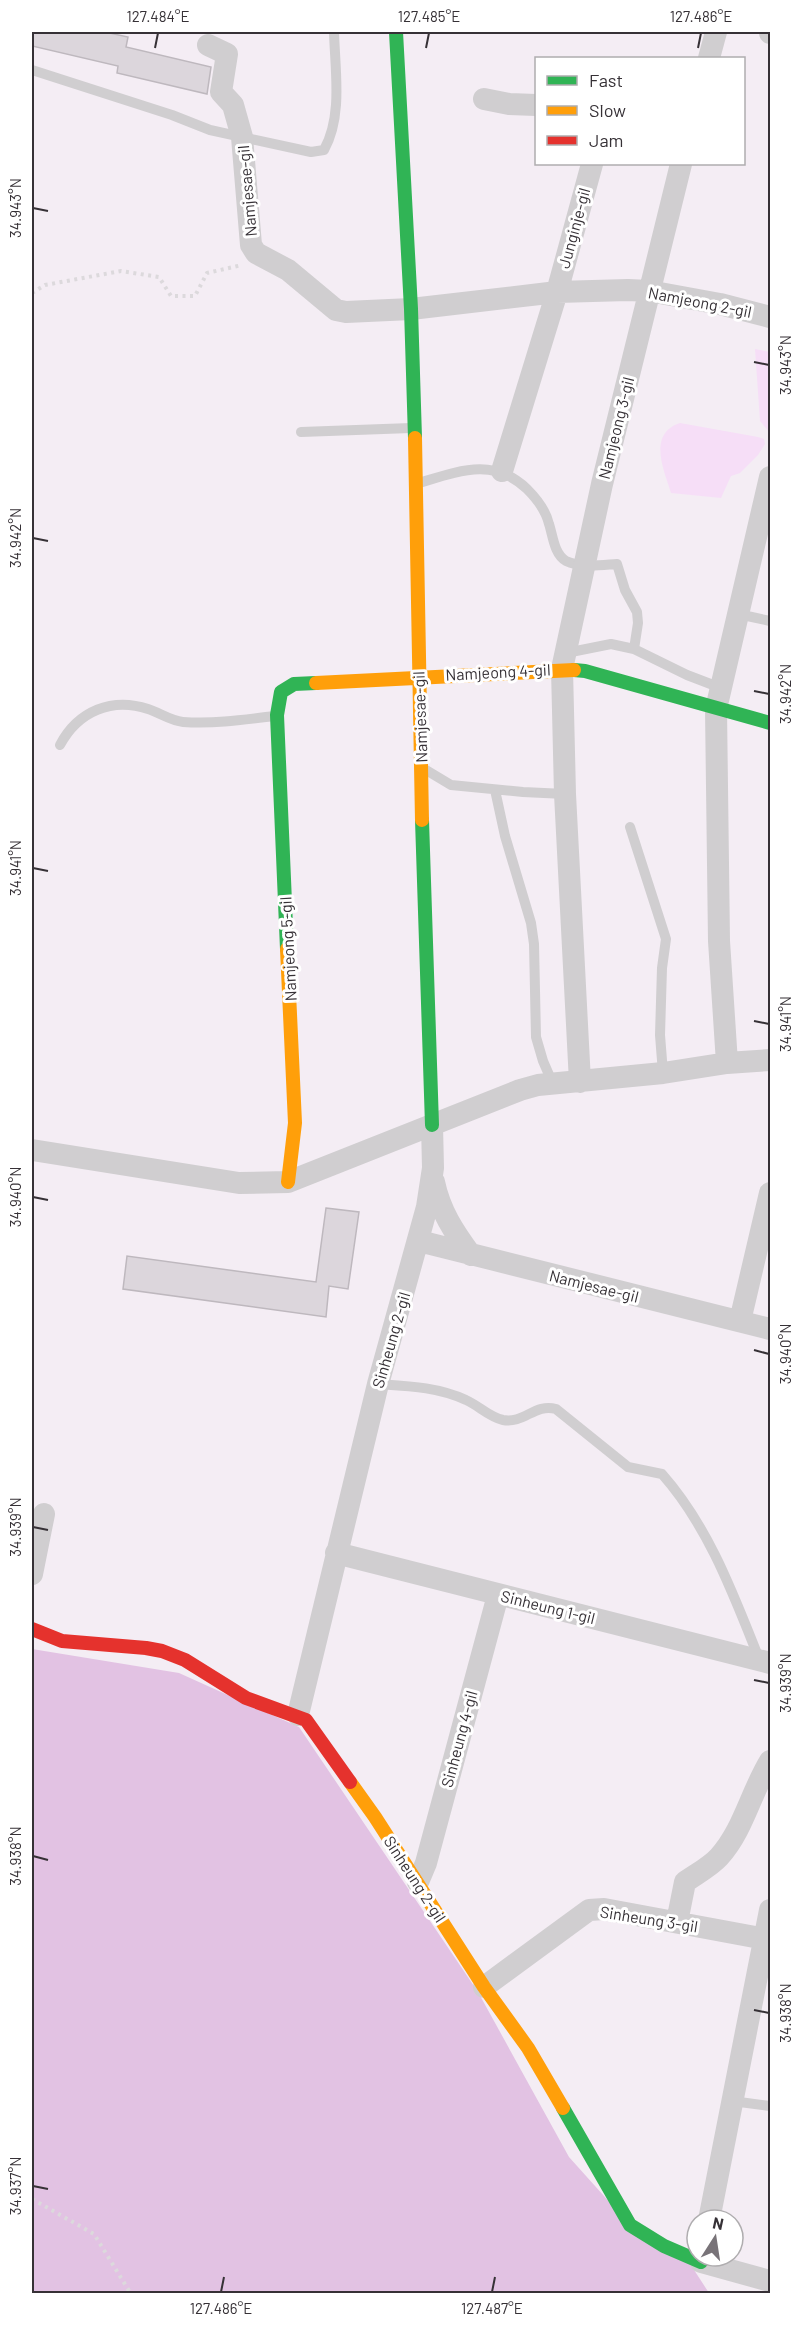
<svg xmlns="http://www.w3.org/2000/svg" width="802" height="2325" viewBox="0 0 802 2325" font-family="Barlow,sans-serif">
<rect width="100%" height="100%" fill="#f4edf4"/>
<path fill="#f6def7" d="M755,349L770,352V433L760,421Z
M680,423L758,437L764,439L765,444L758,455L740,473L731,476L721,498L671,493C664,470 647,434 680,423Z"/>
<path fill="#e2c2e3" d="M32,1649L179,1673L299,1727L478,1992L569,2157L630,2225L685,2256L709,2293H32Z"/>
<path fill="#dcd6dc" stroke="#beb8be" stroke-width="1.5" d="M32,32H105L128,37L126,47L211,67L207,94L117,73L118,66L32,46Z
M326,1208L359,1212L348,1289L329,1286L326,1317L123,1289L127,1256L316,1282Z"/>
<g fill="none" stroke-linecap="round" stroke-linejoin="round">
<path stroke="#dcd9dc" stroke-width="4" stroke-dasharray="3 4.5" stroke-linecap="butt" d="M32,293L45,285L121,271L159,277L171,296H195L207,273L242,265
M32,2199L94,2234L131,2294"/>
<path stroke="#d0ced0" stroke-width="10" d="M32,70L172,115L210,130L311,152L324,150C343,116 335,70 334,32
M301,432L411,428
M419,483C459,471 494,457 527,489C537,499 546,511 549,524C553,536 554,554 566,561C581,568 601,565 617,564L625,590L637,612L638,623L634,649
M738,614L770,621
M566,653L611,644L634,649L687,675L721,688
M60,745C78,711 112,697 148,709C160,713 171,721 183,722C215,724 242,720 274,716
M426,770L451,785L523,792L565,794
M495,790L505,836L531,923L534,944L536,1037L543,1061L553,1084
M630,827L666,939L662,968L660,1035L663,1073
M378,1384C408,1386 438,1387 466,1400C478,1405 489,1417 503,1420C524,1424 535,1403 556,1409L628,1467L662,1474C709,1527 734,1596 760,1661
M732,2101L770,2106"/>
<path stroke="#d0ced0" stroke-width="22" d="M770,32V33
M208,45L227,54L221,92L233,105L242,137L251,245L256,253L288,270L336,310L346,312L411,309L557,292L628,290L649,291L720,304L770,317
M709,58L716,32
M484,99L509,104L536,105
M502,471L557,292L592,164
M727,1063L719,941L716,709L770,477
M580,1082L565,794L562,669L602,484L681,164
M32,1150L239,1183L288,1182L520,1090L538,1085L663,1073L727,1063L770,1060
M434,1182C440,1211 454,1232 471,1255
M419,1241L770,1329
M740,1321L770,1193
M336,1553L770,1663
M32,1574L44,1514
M298,1715L378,1384L427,1207L433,1168L432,1125
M418,1882L426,1863L498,1595
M677,1922L685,1882C696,1874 710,1867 719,1857C743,1831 751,1792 770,1761
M484,1987L589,1910L604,1909L765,1939
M709,2220L770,1910
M702,2256L701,2262L770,2281"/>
<path stroke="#30b455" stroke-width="14" d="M396,32L411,309L415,438
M574,670L585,671L770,723
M422,820L432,1125
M287,949L277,715L281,692L294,684L316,683
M563,2108L630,2225L664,2246L701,2262"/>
<path stroke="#ff9f0a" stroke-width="14" d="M415,438L422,820
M316,683L574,670
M287,949L295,1123L288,1182
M350,1782L375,1817L484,1987L528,2048L563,2108"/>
<path stroke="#e5322d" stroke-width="14" d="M32,1629L62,1641L146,1648L162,1651L185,1660L246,1698L306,1720L350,1782"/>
</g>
<path fill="none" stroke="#363136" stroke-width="2" d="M155,48L158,33M426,48L429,33M698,48L701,33M33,208L48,211M754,362L769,365M33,538L48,541M754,691L769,694M33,868L48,871M754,1021L769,1024M33,1197L48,1200M754,1350L769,1354M33,1527L48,1530M754,1680L769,1683M33,1856L48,1860M754,2010L769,2013M33,2186L48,2189M221,2292L224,2277M492,2292L495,2277"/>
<g text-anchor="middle" stroke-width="6" stroke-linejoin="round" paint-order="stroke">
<g font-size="16" fill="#363136" stroke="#fff">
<text transform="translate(247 191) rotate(-95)" y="6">Namjesae-gil</text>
<text transform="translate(574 228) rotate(-75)" y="6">Junginje-gil</text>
<text transform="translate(700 302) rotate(11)" y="6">Namjeong 2-gil</text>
<text transform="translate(616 428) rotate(-76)" y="6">Namjeong 3-gil</text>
<text transform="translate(498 672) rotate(-3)" y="6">Namjeong 4-gil</text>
<text transform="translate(420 717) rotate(-92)" y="6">Namjesae-gil</text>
<text transform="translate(288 949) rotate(-93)" y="6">Namjeong 5-gil</text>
<text transform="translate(594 1286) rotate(14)" y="6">Namjesae-gil</text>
<text transform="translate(391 1340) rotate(-74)" y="6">Sinheung 2-gil</text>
<text transform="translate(548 1607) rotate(14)" y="6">Sinheung 1-gil</text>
<text transform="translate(459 1739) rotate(-75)" y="6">Sinheung 4-gil</text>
<text transform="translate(415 1879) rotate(57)" y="6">Sinheung 2-gil</text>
<text transform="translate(649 1919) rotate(9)" y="6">Sinheung 3-gil</text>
</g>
</g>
<rect width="802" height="2325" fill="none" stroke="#ffffff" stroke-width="66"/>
<rect x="535" y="57" width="210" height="108" fill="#ffffff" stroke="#afadaf" stroke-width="1.5"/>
<rect x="547" y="76" width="30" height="9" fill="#30b455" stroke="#afadaf" stroke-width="1.5"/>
<text x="589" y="87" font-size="18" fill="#363136">Fast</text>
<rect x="547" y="106" width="30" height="9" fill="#ff9f0a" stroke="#afadaf" stroke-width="1.5"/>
<text x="589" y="117" font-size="18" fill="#363136">Slow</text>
<rect x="547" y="136" width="30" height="9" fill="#e5322d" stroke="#afadaf" stroke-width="1.5"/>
<text x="589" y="147" font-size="18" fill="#363136">Jam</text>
<g transform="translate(715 2238) rotate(12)"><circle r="28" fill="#ffffff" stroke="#afadaf" stroke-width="1.5"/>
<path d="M0-4.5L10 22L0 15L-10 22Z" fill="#787378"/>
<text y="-9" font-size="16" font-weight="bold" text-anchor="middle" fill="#363136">N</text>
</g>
<rect x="33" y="33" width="736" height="2259" fill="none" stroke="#363136" stroke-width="2"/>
<g font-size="15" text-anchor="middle" fill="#363136">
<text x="158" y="22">127.484°E</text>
<text x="429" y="22">127.485°E</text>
<text x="701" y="22">127.486°E</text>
<text transform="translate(16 208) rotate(-90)" y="5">34.943°N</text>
<text transform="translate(786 365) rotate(-90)" y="5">34.943°N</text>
<text transform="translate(16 538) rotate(-90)" y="5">34.942°N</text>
<text transform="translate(786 694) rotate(-90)" y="5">34.942°N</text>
<text transform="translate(16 868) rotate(-90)" y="5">34.941°N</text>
<text transform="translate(786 1024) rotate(-90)" y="5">34.941°N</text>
<text transform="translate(16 1197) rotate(-90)" y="5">34.940°N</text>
<text transform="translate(786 1354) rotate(-90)" y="5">34.940°N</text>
<text transform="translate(16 1527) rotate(-90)" y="5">34.939°N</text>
<text transform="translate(786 1683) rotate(-90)" y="5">34.939°N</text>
<text transform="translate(16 1856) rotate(-90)" y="5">34.938°N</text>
<text transform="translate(786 2013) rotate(-90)" y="5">34.938°N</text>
<text transform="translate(16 2186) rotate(-90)" y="5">34.937°N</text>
<text x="221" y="2314">127.486°E</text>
<text x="492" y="2314">127.487°E</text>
</g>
</svg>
